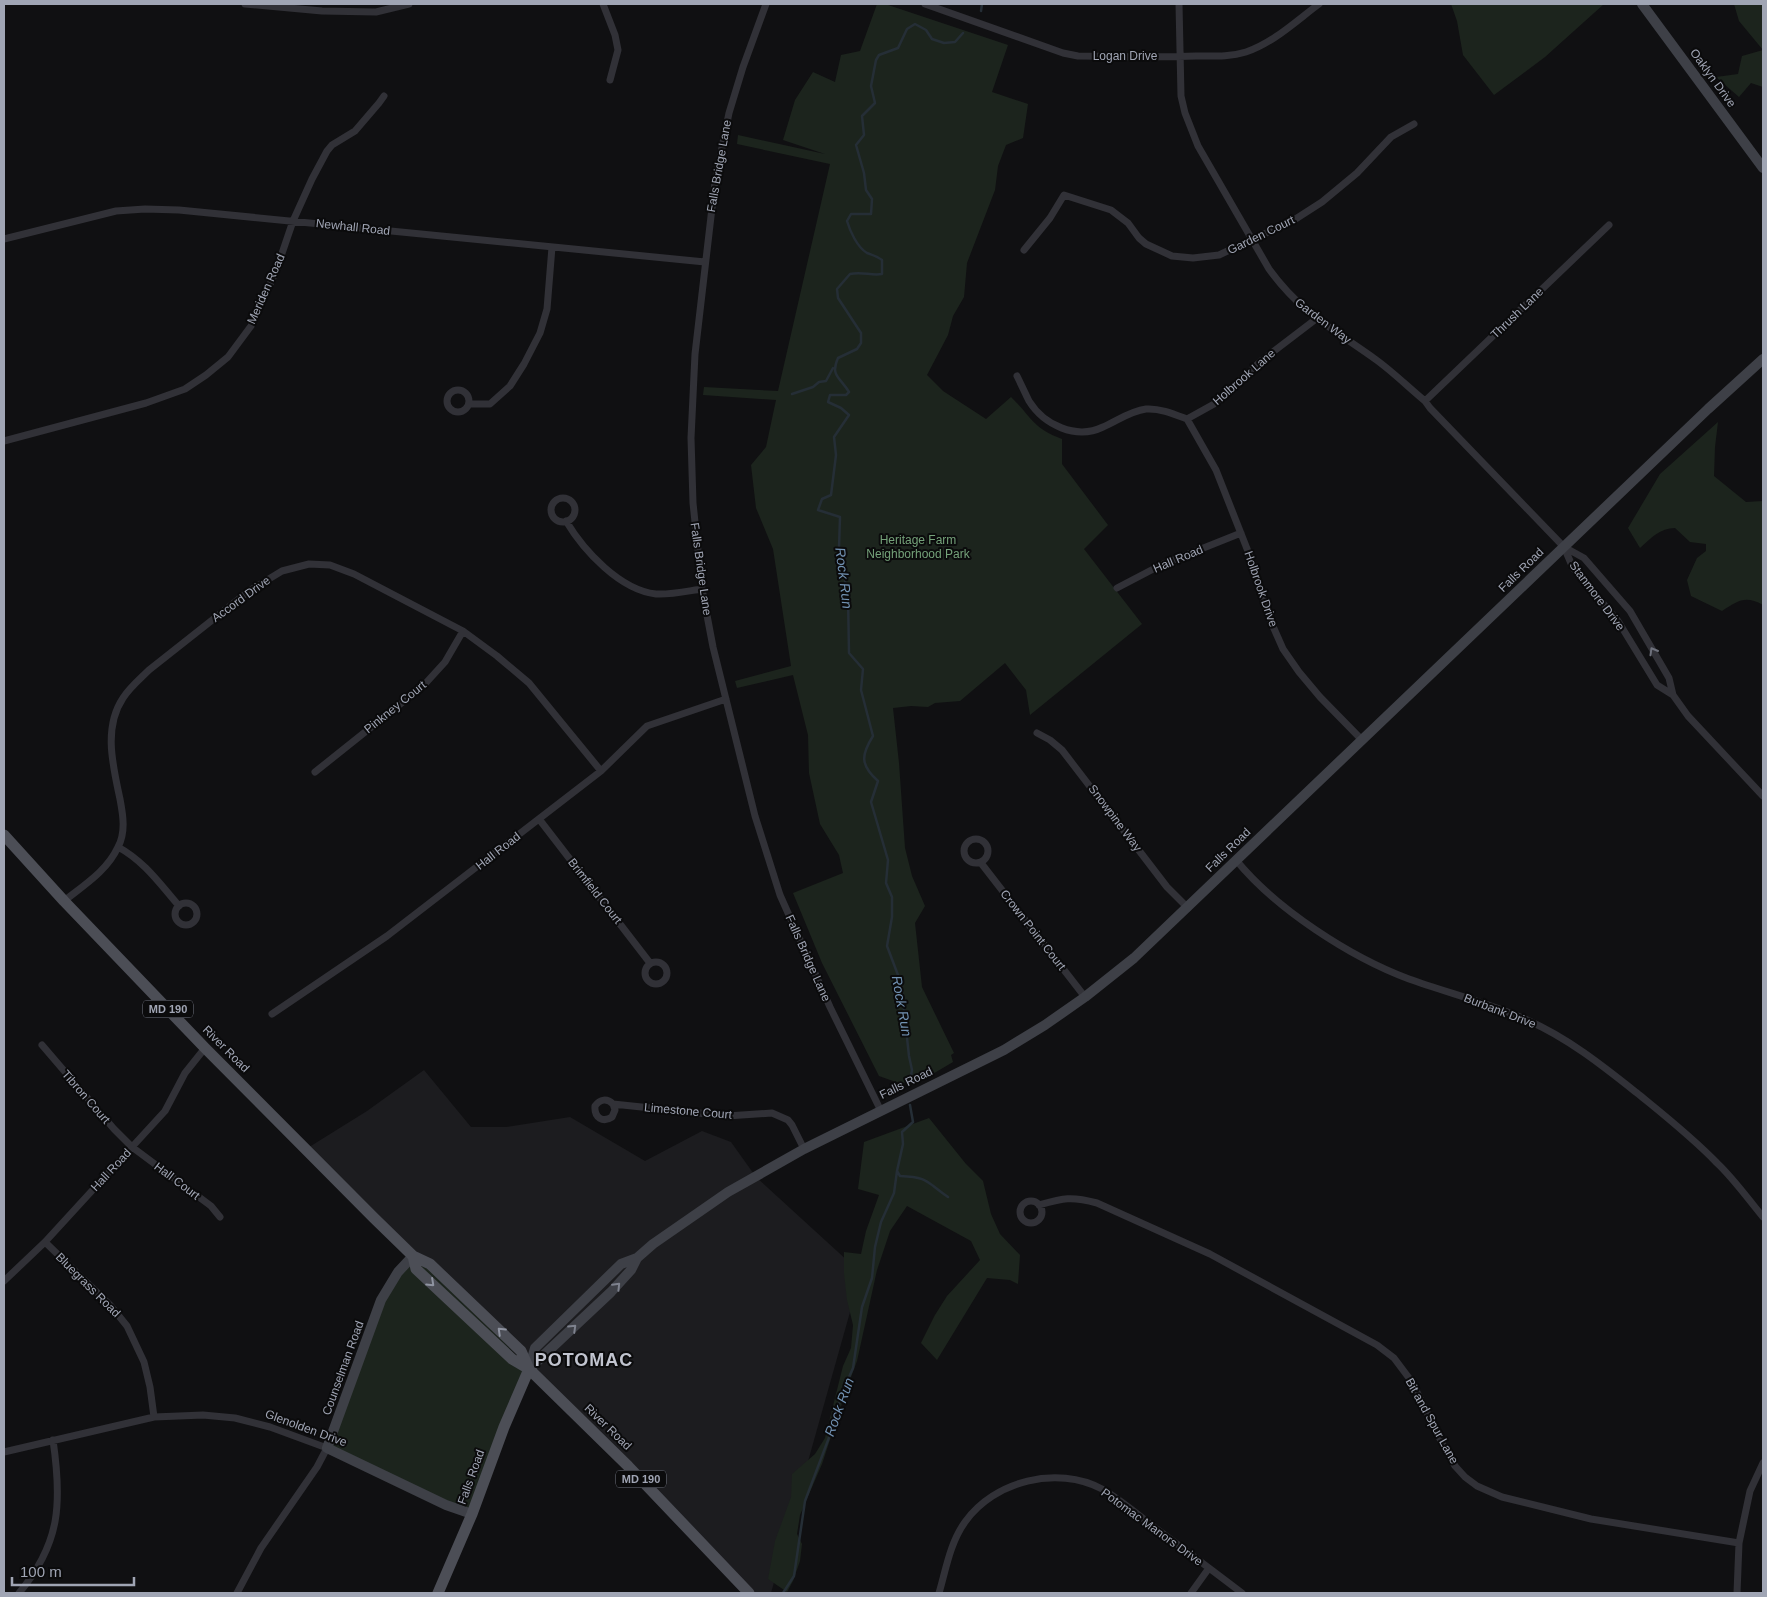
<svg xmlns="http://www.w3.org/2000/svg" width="1767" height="1597" viewBox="0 0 1767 1597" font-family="Arial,sans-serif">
<rect width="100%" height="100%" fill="#101012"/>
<path fill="#1c1c1f" d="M424,1070L471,1127H506L570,1117L645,1161L702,1131L731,1142L756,1177L861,1273L771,1593H749L529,1369L431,1264L413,1256L306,1149L367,1111Z"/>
<path fill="#1c241d" d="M877,4H885L1008,45L992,92L1028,104L1023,138L1006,145L998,166L995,190L967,263L964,297L953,316L948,335L927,375L943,391L986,419L1011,397C1031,416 1032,428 1062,439V464L1108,525L1084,549L1142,624L1030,715L1026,690L1005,663L960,701L935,703L928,707L911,706L893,708L899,763L905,848L912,876L925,906L915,923L922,987L954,1053L951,1055L953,1062L931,1075L897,1085L893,1081L879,1076L822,963L793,893L843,873L839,855L820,824L809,773L808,735L793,675L737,688L735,681L791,666L773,549L756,508L751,465L766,447L776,400L703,395L704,387L778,391L830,164L737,144L738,135L825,154L783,140L795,100L813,72L835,82L841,55L860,51Z
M1451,4H1604L1545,57L1494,95L1463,55L1457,21Z
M1734,4H1763V87L1751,83L1739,97L1716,77L1738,74L1742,56L1763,50L1739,21Z
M1718,422L1715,447L1714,476L1746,502L1763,501V605C1745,595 1738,601 1722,611L1691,596L1687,580L1697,558L1706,551V544L1690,542L1675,528C1660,528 1651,538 1640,548L1628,528L1660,474Z
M929,1118L966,1164L983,1181L991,1214L1000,1234L1020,1255L1018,1284L1010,1280L987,1278L937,1360L921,1343L935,1315L947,1296L980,1260L971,1241L907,1206L890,1231L877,1270L857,1361L848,1385L822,1464L800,1515L797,1534L802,1544L800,1561L793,1581L787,1592L768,1579L775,1541L791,1497L792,1474L815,1454L825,1438L843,1366L851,1348L853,1325L847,1300L844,1273V1252L861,1254L866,1231L879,1195L858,1189L864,1142Z
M413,1256L430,1264L529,1369L472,1514L327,1448L381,1300Z"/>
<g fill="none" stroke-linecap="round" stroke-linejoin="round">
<path stroke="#252e36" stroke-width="2.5" d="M981,11L982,4
M792,394L813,387L819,382L826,381L833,368
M909,1086L912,1070L909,1056L901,983L887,946L892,917V897L886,883L888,860L871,802L878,781C860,765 861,755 873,736L861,690L863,669L849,653L848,596L839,548L840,517L818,510L822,499L831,495L836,455L834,437L849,415L841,408L828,402L830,395H846L849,392C840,377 830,376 838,358L857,349L861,343V333L838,298L837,289L850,274C862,271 871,276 882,274V260C877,256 872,255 867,253C857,247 850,231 847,221L851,214H871L872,199L866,190L864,173L856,145L864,135L862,116L875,103L871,86L876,60L879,55L898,48L907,29L915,24L926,30L932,39L944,43L955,42L963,33
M897,1171L900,1176C929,1177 926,1182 948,1197
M783,1593L794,1576L805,1501L833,1427L842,1393L853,1368L862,1307L872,1278L875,1247L881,1222L894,1193L897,1171L903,1144L902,1132L913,1122L910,1105"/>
<path stroke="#313137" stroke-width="7" d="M245,4L322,11L376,12L409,4
M603,4L615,35L618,50L610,80
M766,4L743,67L729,113L715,182L695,354L691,438L693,503L702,589L713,647L755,816L780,895L830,1007L881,1111
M925,4L1063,53L1078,56C1117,56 1157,58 1196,56C1213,56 1230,57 1246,52C1273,43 1296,21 1319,4
M1179,4L1181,96L1185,113L1198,146L1269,269C1300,312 1333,329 1375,359C1392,371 1408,387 1425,401L1430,408L1564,547L1573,568L1618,621L1657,685L1673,695
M4,239L116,211L145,209L179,210L705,262
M1024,250L1050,218L1064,195L1111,210L1128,223L1139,238L1146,244L1172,256L1193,258L1219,255L1294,220L1322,202L1357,173L1391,137L1414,124
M1017,376C1021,384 1025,393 1029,401C1044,425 1076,440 1103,427C1117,421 1130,411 1146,409C1160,408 1174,414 1187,419L1214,404L1261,361L1316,319
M447 401a11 11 0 1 1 22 0a11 11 0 1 1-22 0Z
M1425,401L1609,225
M469,404H490L510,386L524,364L540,333L547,309L552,247
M1187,419L1216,470L1253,564L1268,615L1283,649L1299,672L1320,697L1362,740
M4,441L146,403L185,389L206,375L228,357L251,326L276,271L293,221L312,179L327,151L332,145L355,131L379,103L384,96
M551 510a12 12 0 1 1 24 0a12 12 0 1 1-24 0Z
M566,521C584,551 620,590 656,594C670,595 688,591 702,589
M1564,547L1584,558L1630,611L1669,678L1673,695L1688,716L1763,796
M1117,588L1161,565L1241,533
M1037,733L1050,740L1062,750L1167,887L1188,908
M315,772L424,685L445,662L463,631
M539,819L650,963
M964 851a12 12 0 1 1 24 0a12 12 0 1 1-24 0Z
M118,847C144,861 160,884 179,906
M1236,860C1276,909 1350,957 1409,979C1448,993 1489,1003 1527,1020C1568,1038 1603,1066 1637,1093C1664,1115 1692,1137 1717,1163C1734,1179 1748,1199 1763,1217
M981,863L1085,997
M64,901C84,885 107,871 118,847C126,832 123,815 120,799C113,766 103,728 123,698C130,687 140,679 149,670L249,591L282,571L309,564L330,565L354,574L463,631L497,656L529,683L601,771
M175 914a11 11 0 1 1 22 0a11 11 0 1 1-22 0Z
M645 973a11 11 0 1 1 22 0a11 11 0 1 1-22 0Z
M272,1014L387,936L601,771L647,726L726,699
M42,1045L114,1129L132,1147L211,1206L220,1217
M613,1104L615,1110L612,1117C603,1123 594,1118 595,1106C600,1099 607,1098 613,1104L727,1116L772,1113L788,1120L792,1125L804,1149
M1020 1212a11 11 0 1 1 22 0a11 11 0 1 1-22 0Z
M1039,1205C1064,1198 1071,1196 1097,1203L1210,1254L1377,1345L1394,1358L1412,1382L1443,1445L1455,1466L1465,1477L1477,1486L1502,1497L1591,1519L1739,1543
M45,1242L110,1305L127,1326L144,1362L150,1387L154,1417
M4,1281L45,1242L165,1111L185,1073L205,1048
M4,1452L154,1417L203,1415L235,1418L270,1427L327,1448L317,1467L261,1548L237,1593
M19,1593C61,1543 62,1502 53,1440
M939,1593C946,1569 950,1543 965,1522C994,1481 1057,1465 1102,1489C1120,1499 1137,1514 1154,1527C1184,1549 1213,1571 1242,1593
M1191,1593L1209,1568
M1737,1593L1739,1543L1750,1491L1763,1463"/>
<path stroke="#3e4047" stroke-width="10" d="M1642,4L1763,168
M413,1256L398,1272L381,1300L327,1448L446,1505L472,1514
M529,1369L611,1292L631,1270L637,1258L653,1244L728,1192L804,1149L1004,1050L1045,1025L1085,997L1134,958L1708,409L1763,359
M529,1369L535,1348L621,1264L637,1258"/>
<path stroke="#4c4e56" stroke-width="11" d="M4,835L64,901L205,1048L374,1218L413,1256L430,1264L521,1351L529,1369
M413,1256L416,1269L512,1359L529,1369L628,1466L749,1593
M438,1593L472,1514L504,1427L529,1369"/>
</g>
<defs><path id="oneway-chevron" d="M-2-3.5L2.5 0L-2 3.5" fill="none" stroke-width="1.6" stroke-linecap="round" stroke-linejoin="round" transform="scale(1.25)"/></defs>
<use stroke="#6e717c" href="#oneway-chevron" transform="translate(1653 651) rotate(-120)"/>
<g stroke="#8f94a1">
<use href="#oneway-chevron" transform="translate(431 1283) rotate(43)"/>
<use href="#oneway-chevron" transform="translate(501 1331) rotate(-136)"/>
</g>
<g stroke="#7e828e">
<use href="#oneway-chevron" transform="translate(617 1286) rotate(-46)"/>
<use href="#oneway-chevron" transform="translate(573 1328) rotate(-44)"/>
</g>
<g text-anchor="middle" stroke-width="4" stroke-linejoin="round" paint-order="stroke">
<g fill="#0b0b0c" stroke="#737782" stroke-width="1">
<rect x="143" y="1000.5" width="50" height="17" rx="4"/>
<rect x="616" y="1470.5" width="50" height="17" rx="4"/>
</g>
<g font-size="11" font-weight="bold" fill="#a0a5b4">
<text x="168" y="1013">MD 190</text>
<text x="641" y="1483">MD 190</text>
</g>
<g font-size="12" fill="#a0a5b4" stroke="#0b0b0c">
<text x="1125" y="60">Logan Drive</text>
<text transform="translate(1713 78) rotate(54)" y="4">Oaklyn Drive</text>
<text transform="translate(719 166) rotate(-80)" y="4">Falls Bridge Lane</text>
<text transform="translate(353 227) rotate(6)" y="4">Newhall Road</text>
<text transform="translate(1261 235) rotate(-26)" y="4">Garden Court</text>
<text transform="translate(266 289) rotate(-66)" y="4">Meriden Road</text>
<text transform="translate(1517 313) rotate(-44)" y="4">Thrush Lane</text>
<text transform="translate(1323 321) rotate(37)" y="4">Garden Way</text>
<text transform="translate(1244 377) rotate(-41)" y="4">Holbrook Lane</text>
<text transform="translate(1178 559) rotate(-23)" y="4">Hall Road</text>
<text transform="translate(701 569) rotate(82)" y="4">Falls Bridge Lane</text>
<text transform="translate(1521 570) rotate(-44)" y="4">Falls Road</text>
<text transform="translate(1261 589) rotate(71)" y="4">Holbrook Drive</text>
<text transform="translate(1597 596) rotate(53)" y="4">Stanmore Drive</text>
<text transform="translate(241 599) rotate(-36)" y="4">Accord Drive</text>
<text transform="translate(395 707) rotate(-39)" y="4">Pinkney Court</text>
<text transform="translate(1115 818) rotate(53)" y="4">Snowpine Way</text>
<text transform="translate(1228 850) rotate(-44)" y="4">Falls Road</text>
<text transform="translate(498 851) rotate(-38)" y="4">Hall Road</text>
<text transform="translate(595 891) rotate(52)" y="4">Brimfield Court</text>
<text transform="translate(1033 930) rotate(52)" y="4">Crown Point Court</text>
<text transform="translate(808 958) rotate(66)" y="4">Falls Bridge Lane</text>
<text transform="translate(1500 1011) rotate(21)" y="4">Burbank Drive</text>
<text transform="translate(226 1049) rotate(45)" y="4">River Road</text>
<text transform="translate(906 1083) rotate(-26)" y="4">Falls Road</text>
<text transform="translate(86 1097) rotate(49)" y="4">Tibron Court</text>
<text transform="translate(688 1111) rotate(5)" y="4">Limestone Court</text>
<text transform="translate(111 1170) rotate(-47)" y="4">Hall Road</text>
<text transform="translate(177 1181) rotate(37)" y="4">Hall Court</text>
<text transform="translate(88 1285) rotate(45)" y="4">Bluegrass Road</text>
<text transform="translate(343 1368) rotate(-70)" y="4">Counselman Road</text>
<text transform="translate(1432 1421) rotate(61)" y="4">Bit and Spur Lane</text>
<text transform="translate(608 1427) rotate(44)" y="4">River Road</text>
<text transform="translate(306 1428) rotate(20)" y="4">Glenolden Drive</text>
<text transform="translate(471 1477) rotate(-70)" y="4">Falls Road</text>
<text transform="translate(1152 1527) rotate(36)" y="4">Potomac Manors Drive</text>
</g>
<g font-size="12" fill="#74a179" stroke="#0b0b0c">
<text x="918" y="544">Heritage Farm<tspan x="918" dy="14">Neighborhood Park</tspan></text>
</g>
<g font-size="14" font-style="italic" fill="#7292b3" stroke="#0b0b0c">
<text transform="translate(844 578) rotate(83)" y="5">Rock Run</text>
<text transform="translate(902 1006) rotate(80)" y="5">Rock Run</text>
<text transform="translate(839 1407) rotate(-70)" y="5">Rock Run</text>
</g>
<g font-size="18" font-weight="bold" letter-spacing="1" fill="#c1c4cf" stroke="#0b0b0c">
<text x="584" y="1366">POTOMAC</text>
</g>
</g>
<rect width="1767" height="1597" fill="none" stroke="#a0a5b4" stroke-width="10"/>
<path d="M12 1577v8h122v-8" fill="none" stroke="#a0a5b4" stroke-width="2.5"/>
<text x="20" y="1577" font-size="15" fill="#a0a5b4" stroke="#0b0b0c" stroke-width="4" paint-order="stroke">100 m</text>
</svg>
